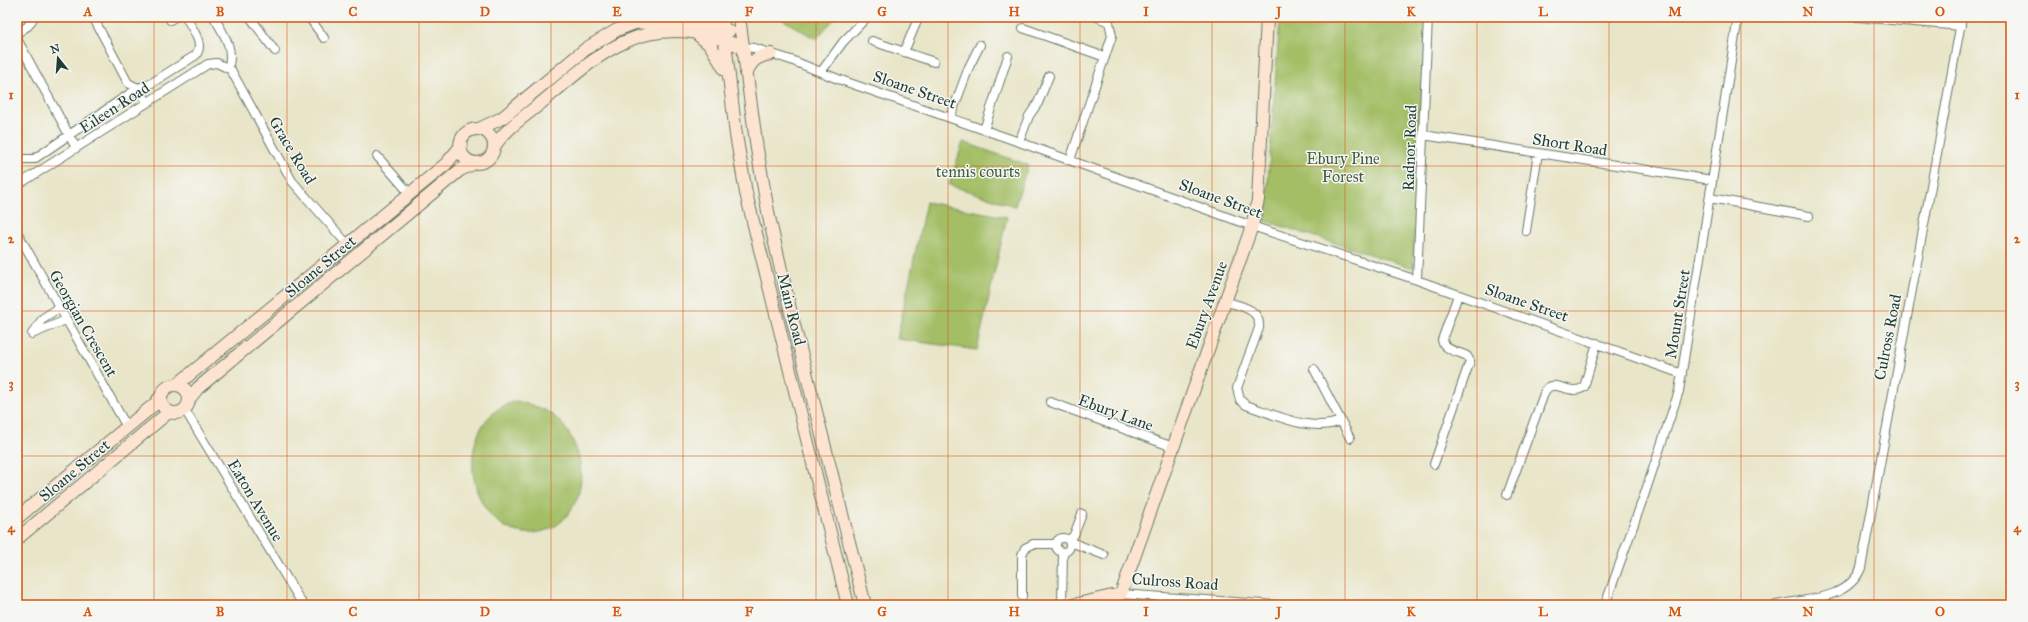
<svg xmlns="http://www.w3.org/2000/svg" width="2028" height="622" viewBox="0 0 2028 622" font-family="'IM FELL Great Primer',serif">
<rect width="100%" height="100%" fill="#f6f6f2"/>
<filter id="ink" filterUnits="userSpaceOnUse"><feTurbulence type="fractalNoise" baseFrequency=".025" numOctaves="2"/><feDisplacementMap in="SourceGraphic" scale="8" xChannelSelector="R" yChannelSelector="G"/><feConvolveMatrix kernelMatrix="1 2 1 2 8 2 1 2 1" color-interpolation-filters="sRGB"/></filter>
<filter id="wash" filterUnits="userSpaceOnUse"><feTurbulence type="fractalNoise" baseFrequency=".012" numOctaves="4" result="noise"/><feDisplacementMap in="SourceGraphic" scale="16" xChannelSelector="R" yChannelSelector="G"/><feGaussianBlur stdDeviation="0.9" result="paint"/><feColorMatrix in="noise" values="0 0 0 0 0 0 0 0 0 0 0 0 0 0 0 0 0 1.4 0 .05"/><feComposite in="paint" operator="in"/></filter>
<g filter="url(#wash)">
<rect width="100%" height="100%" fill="#e9e5c8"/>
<path fill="#a3be65" stroke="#617e4c" d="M778,17H836L816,39Z
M1280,17H1428L1418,135L1413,268L1265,221Z
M963,142L1028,165L1015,206L949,185Z
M926,202L1007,217L977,350L897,339Z
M516,401C530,404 544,408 555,417C580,438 590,482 571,510C562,524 550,531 534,533C467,539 446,420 516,401Z"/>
</g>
<g filter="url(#ink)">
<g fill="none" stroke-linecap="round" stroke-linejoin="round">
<g stroke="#667868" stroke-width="10">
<path id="street" d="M93,17L128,83L138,88L147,102
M214,17C223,33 235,49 228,68
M250,17L275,51
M309,17L324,38
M1857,17L1961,26
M170,20L175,17
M1023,28L1105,57
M17,33L28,26L34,17
M17,39L76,148
M872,41L934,62
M743,47L754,48L791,60L838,79L1019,142L1252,226L1417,280L1682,374
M904,52L917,21V17
M821,72L843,42L867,17
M950,118L969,67L980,45
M984,130L1008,56
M1423,135L1712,180
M1019,142L1029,116L1038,103L1049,76
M377,156L410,194
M17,159H34L138,88L150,84L196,55C205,43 191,28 186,17
M1070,160L1112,36L1109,22L1097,17
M24,181L208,64L217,63L231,70L292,181L348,245
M1710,198L1809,216
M1526,231L1538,153
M17,232L127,427
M1417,280L1428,17
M1224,301C1239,306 1261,308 1259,328L1237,388L1240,400L1246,405C1276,415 1310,433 1341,421
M32,334L43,318L59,308
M32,334L66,320
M1314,369L1350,438
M1050,402L1173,447
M185,410L303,605
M1434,464L1470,361L1467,356C1459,352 1444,350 1442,340L1458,295
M1507,495L1545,391C1554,377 1570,397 1584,387L1597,343
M1056 545a7 7 0 1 1 14 0a7 7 0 1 1-14 0Z
M1069,540L1074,535L1082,514
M1070,543L1076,544L1104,555
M1121,594L1276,605
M1022,596V555L1025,548L1033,544H1055
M1062,605L1063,552
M1605,605L1645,493L1679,391L1738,17
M1776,605C1806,599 1848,600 1861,568L1962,17"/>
</g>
<g stroke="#667868" stroke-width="14">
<path id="secondary" d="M722,17L736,135L746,193L848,605
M739,17L757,149L769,217L790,309L865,605
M697,34L711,46L725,70
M746,74C751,61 757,56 771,54
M479,129L502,118L587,48L617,30L635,23L675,21L712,25L729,31
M460 146a17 17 0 1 1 34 0a17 17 0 1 1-34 0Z
M494,147C506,127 530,113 547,98C599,54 639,17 712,36C722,39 733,44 743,47
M178,384L446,164L461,146
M161 399a14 14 0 1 1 28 0a14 14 0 1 1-28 0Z
M190,398L198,388L460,170L475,163
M17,518L155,404L161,396
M17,539L169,412
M1073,605L1121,594L1252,226L1258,200L1267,17"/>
</g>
<use href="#street" stroke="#fff" stroke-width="8"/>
<use href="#secondary" stroke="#fde4d0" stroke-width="12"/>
</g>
</g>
<path fill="none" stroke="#d45610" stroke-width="1" stroke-opacity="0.55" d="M154,17V605M287,17V605M419,17V605M551,17V605M683,17V605M816,17V605M948,17V605M1080,17V605M1212,17V605M1345,17V605M1477,17V605M1609,17V605M1741,17V605M1874,17V605M17,166H2011M17,311H2011M17,456H2011"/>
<g text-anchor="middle" stroke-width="3" stroke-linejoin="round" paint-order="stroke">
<g font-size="16" fill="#1f3d34" stroke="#f6f6f2">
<text transform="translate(915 89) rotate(19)" y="6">Sloane Street</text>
<text transform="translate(114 107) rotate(-33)" y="6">Eileen Road</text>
<text transform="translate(1570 144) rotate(9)" y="6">Short Road</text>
<text transform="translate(1409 148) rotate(-88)" y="6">Radnor Road</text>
<text transform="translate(293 150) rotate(59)" y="6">Grace Road</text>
<text transform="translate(1221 198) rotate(20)" y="6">Sloane Street</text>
<text transform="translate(320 266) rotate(-40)" y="6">Sloane Street</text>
<text transform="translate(1527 302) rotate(19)" y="6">Sloane Street</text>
<text transform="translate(1206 305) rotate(-70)" y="6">Ebury Avenue</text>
<text transform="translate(792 309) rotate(76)" y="6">Main Road</text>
<text transform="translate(1677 314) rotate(-81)" y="6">Mount Street</text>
<text transform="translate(84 323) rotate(60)" y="6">Georgian Crescent</text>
<text transform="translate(1887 337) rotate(-79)" y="6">Culross Road</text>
<text transform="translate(1116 412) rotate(20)" y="6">Ebury Lane</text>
<text transform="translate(74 470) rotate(-40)" y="6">Sloane Street</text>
<text transform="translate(256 500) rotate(59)" y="6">Eaton Avenue</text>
<text transform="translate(1175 581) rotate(4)" y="6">Culross Road</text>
</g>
<g font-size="16" fill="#405d40" stroke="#f6f6f2">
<text x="1343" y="164">Ebury Pine<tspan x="1343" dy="18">Forest</tspan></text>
<text x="978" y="177">tennis courts</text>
</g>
</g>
<rect width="2028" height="622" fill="none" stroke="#f6f6f2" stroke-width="44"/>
<g transform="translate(58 58) rotate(343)" stroke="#f6f6f2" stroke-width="3" paint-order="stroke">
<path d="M0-3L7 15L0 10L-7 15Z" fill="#1f3d34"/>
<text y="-6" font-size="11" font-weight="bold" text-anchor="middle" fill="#1f3d34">N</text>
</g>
<rect x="22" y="22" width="1984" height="578" fill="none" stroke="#d45610" stroke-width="1.5"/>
<g font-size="13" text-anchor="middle" font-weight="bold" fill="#d45610">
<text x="88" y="16">A</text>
<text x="220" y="16">B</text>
<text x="353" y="16">C</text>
<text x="485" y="16">D</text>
<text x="617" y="16">E</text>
<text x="749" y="16">F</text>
<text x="882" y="16">G</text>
<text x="1014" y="16">H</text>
<text x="1146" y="16">I</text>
<text x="1279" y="16">J</text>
<text x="1411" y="16">K</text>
<text x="1543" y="16">L</text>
<text x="1675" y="16">M</text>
<text x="1808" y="16">N</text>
<text x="1940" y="16">O</text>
<text x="11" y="99">1</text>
<text x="2017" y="99">1</text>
<text x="11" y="243">2</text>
<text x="2017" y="243">2</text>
<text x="11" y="388">3</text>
<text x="2017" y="388">3</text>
<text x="11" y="532">4</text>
<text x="2017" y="532">4</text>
<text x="88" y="616">A</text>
<text x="220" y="616">B</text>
<text x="353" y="616">C</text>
<text x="485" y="616">D</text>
<text x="617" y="616">E</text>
<text x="749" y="616">F</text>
<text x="882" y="616">G</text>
<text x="1014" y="616">H</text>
<text x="1146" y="616">I</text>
<text x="1279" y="616">J</text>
<text x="1411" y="616">K</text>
<text x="1543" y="616">L</text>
<text x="1675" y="616">M</text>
<text x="1808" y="616">N</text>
<text x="1940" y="616">O</text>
</g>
</svg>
